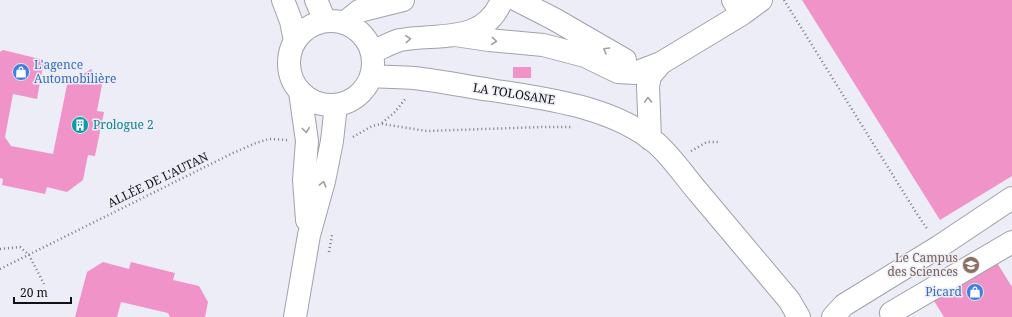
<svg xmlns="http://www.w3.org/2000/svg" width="1012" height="317" viewBox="0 0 1012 317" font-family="'Noto Serif',serif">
<rect width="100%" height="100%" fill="#ecedf6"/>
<path fill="#ef93c9" d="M802,0H1012V176L940,220Z
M3,50L44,60L37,99L13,94L5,137L11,146L53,154L67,85L91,69L102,85L97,111L104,112L95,156L88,155L83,180L67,192L47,187L45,194L2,185L3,179L0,178V52Z
M513,67H531V78H513Z
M994,258L1012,287V317H944L931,296Z
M103,262L129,269L131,262L175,273L173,280L199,286L208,302L205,317H170L168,313L121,302L117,317H75L87,272Z"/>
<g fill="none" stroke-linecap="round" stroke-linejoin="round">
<g stroke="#a1a2aa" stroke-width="24">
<path id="minor" d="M283,0L291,21L295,41
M316,0L325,21
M517,0L554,19L625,60
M733,0L742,14L761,0
M289 63a42 42 0 1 1 84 0a42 42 0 1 1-84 0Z
M344,23L359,11L403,0
M455,35L489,40L543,45L585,56L618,72L635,73L661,63L742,14
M372,52C380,49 392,42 400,40C438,33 484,45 502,0
M371,76C385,77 400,77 414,78C440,81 465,86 491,90C546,99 612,106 656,143C673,158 685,177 699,193C729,229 759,264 789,300L799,317
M300,92L307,141L304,180L307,220
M650,139L648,86L650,76L661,63
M295,317L309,235L324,181L332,141L336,105
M833,317L844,305L940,246L1012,198
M893,317L891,313L1012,242"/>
</g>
<path stroke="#7b7c81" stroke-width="2.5" stroke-dasharray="1 3" stroke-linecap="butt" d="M784,0L917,214L928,230
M382,123L395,112L406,98
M353,137L372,126L382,124L427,131L542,127H572
M691,151L707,142H718
M0,249L20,247L29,255L44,284
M329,252L332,235
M0,269L233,153L256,143L269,139L287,140"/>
<use href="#minor" stroke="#fff" stroke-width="22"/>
</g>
<defs><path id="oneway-chevron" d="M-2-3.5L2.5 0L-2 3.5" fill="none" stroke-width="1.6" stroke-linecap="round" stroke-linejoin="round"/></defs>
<g stroke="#a0a0a1">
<use href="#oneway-chevron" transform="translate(408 39) rotate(-5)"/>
<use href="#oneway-chevron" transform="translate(494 41) rotate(5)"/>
<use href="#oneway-chevron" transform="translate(606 50) rotate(-149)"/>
<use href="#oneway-chevron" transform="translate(648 100) rotate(-92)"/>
<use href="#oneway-chevron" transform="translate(306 130) rotate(83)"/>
<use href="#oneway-chevron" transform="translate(323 184) rotate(-75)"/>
</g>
<defs>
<g id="shop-disc" transform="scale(0.9)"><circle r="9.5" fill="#3f7fe0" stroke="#ecedf6"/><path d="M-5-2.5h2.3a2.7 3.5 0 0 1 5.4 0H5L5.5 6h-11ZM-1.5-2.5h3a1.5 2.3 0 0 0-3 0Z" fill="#fff"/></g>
<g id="building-disc" transform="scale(0.9)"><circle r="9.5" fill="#0f9aa8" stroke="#ecedf6"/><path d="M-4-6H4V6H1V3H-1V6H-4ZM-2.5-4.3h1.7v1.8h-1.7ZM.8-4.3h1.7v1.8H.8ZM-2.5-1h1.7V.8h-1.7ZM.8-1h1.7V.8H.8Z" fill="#fff"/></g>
<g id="university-disc" transform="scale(0.9)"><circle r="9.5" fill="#8d6e63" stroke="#ecedf6"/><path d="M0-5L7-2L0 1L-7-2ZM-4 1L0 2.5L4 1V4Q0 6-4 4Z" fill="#fff"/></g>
</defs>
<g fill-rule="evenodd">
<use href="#shop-disc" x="21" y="72"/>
<use href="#building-disc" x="80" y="125"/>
<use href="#university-disc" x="971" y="265"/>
<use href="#shop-disc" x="975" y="292"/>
</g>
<g text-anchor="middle" stroke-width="3" stroke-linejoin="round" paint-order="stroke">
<g font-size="12" fill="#366cbe" stroke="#ecedf6" text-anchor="start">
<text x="34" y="69">L'agence<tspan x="34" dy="14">Automobilière</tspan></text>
<text x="962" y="296" text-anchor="end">Picard</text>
</g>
<g font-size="12" fill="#121215" stroke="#ecedf6">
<text transform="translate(514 94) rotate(9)" y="4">LA TOLOSANE</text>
<text transform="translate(158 180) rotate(-26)" y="4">ALLÉE DE L'AUTAN</text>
</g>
<g font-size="12" fill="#0d838f" stroke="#ecedf6" text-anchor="start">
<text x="93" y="129">Prologue 2</text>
</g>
<g font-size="12" fill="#785e54" stroke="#ecedf6" text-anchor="end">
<text x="958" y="262">Le Campus<tspan x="958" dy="14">des Sciences</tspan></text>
</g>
</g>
<path d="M14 297v6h57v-6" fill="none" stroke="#121215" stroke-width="2"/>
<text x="20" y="297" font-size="12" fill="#121215" stroke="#ecedf6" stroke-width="3" paint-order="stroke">20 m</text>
</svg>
